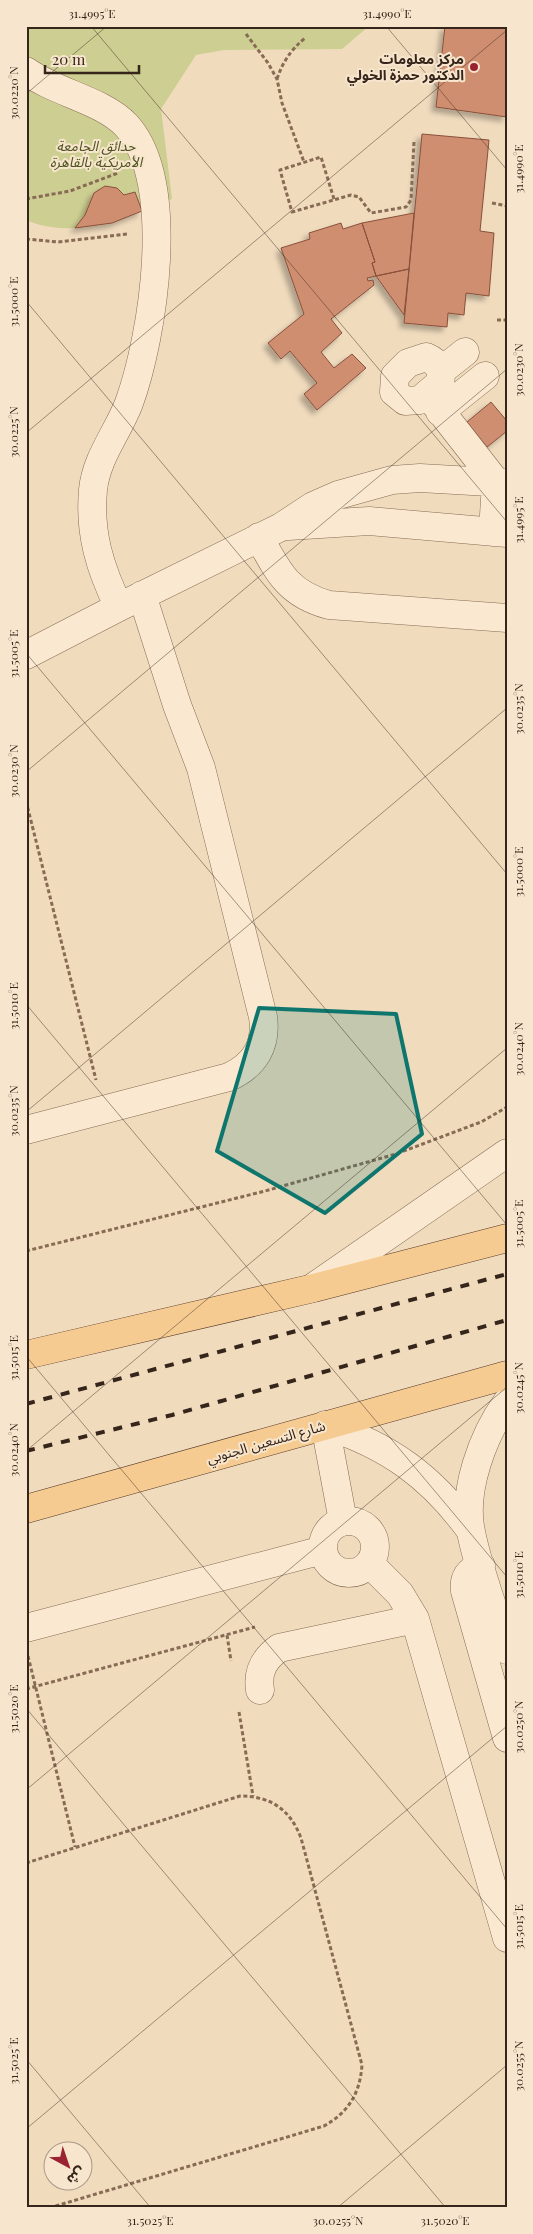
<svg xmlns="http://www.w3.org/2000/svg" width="533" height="2234" viewBox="0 0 533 2234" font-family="'Playfair Display','Noto Sans Arabic',serif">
<defs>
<filter id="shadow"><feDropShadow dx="-4.5" dy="4.5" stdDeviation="2.5" flood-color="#0004"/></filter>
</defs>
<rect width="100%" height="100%" fill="#f0dbbd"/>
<path fill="#cdce91" d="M26,26H369L342,49L224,50L196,55L161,109L172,199C126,217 75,241 26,220Z"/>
<path fill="#d08e71" stroke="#88503a" filter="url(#shadow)" d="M445,26H507V117L436,107Z
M422,134L489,140L480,231L494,233L489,296L466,293L464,315L448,313L447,327L404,323Z
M105,186L117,188L124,195L135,192L142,211L112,223L75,228L85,215L94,193Z
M414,213L409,269L376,276L372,263L375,262L362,223Z
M341,223L343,229L362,223L375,262L372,263L376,276L367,278L368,281L373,280L374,285L331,319L342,333L321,352L334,368L352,354L366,368L317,410L304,394L317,383L290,351L281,359L268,343L304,314L281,248L310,239L309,233Z
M409,269L404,315L376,276Z
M491,402L507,421V431L487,447L467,422Z"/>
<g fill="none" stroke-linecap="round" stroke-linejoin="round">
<g stroke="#886b55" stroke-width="29">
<path id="minor" d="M26,71C56,93 102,100 126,125C178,181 153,337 129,403C118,432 96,458 93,490C89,533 100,569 119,607
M426,357C438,362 443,370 440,383L420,400L405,401L394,392L395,376L408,363Z
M441,371L465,352
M428,395L496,482L493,532
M440,412L485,376
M288,526L369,521L507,533
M259,537C278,572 288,594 329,605L507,618
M26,655L119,607L281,527L313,506L338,495L392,480L420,478L507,483
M26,1130L229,1077C255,1065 267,1045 263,1017L201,768L177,705L142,595
M315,1286L507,1153
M507,1402C483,1435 462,1491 471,1532C479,1572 495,1612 507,1650
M323 1547a26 26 0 1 1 52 0a26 26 0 1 1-52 0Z
M343,1521L325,1425C389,1446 431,1476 471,1531
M370,1564L400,1594L415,1619L507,1938
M481,1566C469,1570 463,1578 465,1591L507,1738
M26,1628L323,1550
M260,1690C257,1671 264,1659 279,1648L415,1619"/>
</g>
<g stroke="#553a2a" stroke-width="29">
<path id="major" d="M26,1355L314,1288L507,1238
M26,1509L507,1375"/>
</g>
<path stroke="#886b55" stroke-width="3" stroke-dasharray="4 2.5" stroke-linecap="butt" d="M246,34L268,63L277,79L282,103L304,162
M277,79C283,61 291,50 306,37
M26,199L70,191L118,173
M334,199L321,157L280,170L292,212L351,195L359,197L371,213L406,207L411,200L414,142
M492,203L507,206
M26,239L58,242L127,234
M497,320H507
M26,801L96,1080
M26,1251L265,1191L396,1154L481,1122L507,1107
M227,1635L231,1661
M28,1656L75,1847
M26,1689L255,1627
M239,1712L253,1796
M26,1863L240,1796C270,1796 290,1809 301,1838L362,2065C360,2093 349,2112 324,2126L49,2208"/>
<use href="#minor" stroke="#fae9d0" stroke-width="28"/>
<use href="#major" stroke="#f6cb92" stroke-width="28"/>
<path stroke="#36251b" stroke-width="4" stroke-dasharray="9 9" stroke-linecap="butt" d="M26,1404L507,1274
M26,1451L172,1415L507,1320"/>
</g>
<path fill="#0f766e" fill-opacity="0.2" stroke="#0f766e" stroke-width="4" stroke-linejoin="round" d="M259,1008L396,1014L422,1134L325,1213L217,1151Z"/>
<path fill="none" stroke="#36251b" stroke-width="1" stroke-opacity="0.45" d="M91,26L507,522M386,26L507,170M26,94L107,26M26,301L507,874M26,433L507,30M26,653L507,1225M26,772L507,369M26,1004L507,1577M26,1112L507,708M26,1356L507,1929M26,1451L507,1048M26,1708L446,2208M26,1790L507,1387M26,2059L151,2208M26,2129L507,1726M337,2208L507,2065"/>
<circle fill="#9a2331" stroke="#f7e6cd" stroke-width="2" cx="474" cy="67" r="5"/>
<g text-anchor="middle" stroke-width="4" stroke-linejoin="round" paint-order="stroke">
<g font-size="14" font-weight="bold" fill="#36251b" stroke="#f7e6cd" text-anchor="end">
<text x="464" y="64">مركز معلومات<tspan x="464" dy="16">الدكتور حمزة الخولي</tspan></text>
</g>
<g font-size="14" font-style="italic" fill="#4d5420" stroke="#f7e6cd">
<text x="96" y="151">حدائق الجامعة<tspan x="96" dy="16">الأمريكية بالقاهرة</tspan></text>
</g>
<g font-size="14" fill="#36251b" stroke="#f7e6cd">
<text transform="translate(266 1442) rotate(-16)" y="5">شارع التسعين الجنوبي</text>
</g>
</g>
<rect width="533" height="2234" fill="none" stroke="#f7e6cd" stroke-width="55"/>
<g transform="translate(68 2166) rotate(140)"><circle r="24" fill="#f7e6cd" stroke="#aa9986"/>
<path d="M0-4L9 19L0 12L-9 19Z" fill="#9a2331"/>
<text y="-8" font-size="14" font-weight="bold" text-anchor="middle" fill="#36251b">ش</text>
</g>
<path d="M45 65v8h94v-8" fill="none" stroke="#36251b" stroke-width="2.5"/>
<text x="52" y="65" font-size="15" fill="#36251b" stroke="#f7e6cd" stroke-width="4" paint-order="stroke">20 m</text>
<rect x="28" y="28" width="478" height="2178" fill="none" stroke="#36251b" stroke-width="2"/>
<g font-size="12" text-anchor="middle" fill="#36251b">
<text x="92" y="18">31.4995°E</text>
<text x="387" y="18">31.4990°E</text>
<text transform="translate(14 93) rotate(-90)" y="4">30.0220°N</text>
<text transform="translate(519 169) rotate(-90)" y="4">31.4990°E</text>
<text transform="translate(14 302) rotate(-90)" y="4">31.5000°E</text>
<text transform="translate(519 370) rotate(-90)" y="4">30.0230°N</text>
<text transform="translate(14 432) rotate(-90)" y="4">30.0225°N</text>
<text transform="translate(519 520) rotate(-90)" y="4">31.4995°E</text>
<text transform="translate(14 654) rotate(-90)" y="4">31.5005°E</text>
<text transform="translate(519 709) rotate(-90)" y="4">30.0235°N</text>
<text transform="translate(14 771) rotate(-90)" y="4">30.0230°N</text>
<text transform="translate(519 872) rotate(-90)" y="4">31.5000°E</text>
<text transform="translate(14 1006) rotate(-90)" y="4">31.5010°E</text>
<text transform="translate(519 1049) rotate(-90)" y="4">30.0240°N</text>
<text transform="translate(14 1111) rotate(-90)" y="4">30.0235°N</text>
<text transform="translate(519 1224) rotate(-90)" y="4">31.5005°E</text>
<text transform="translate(14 1358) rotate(-90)" y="4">31.5015°E</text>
<text transform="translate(519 1388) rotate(-90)" y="4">30.0245°N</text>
<text transform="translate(14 1450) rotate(-90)" y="4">30.0240°N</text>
<text transform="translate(519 1575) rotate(-90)" y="4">31.5010°E</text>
<text transform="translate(14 1709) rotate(-90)" y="4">31.5020°E</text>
<text transform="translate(519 1727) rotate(-90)" y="4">30.0250°N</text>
<text transform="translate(519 1927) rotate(-90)" y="4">31.5015°E</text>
<text transform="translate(14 2061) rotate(-90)" y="4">31.5025°E</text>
<text transform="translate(519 2066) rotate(-90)" y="4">30.0255°N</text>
<text x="150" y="2225">31.5025°E</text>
<text x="338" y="2225">30.0255°N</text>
<text x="445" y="2225">31.5020°E</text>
</g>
</svg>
